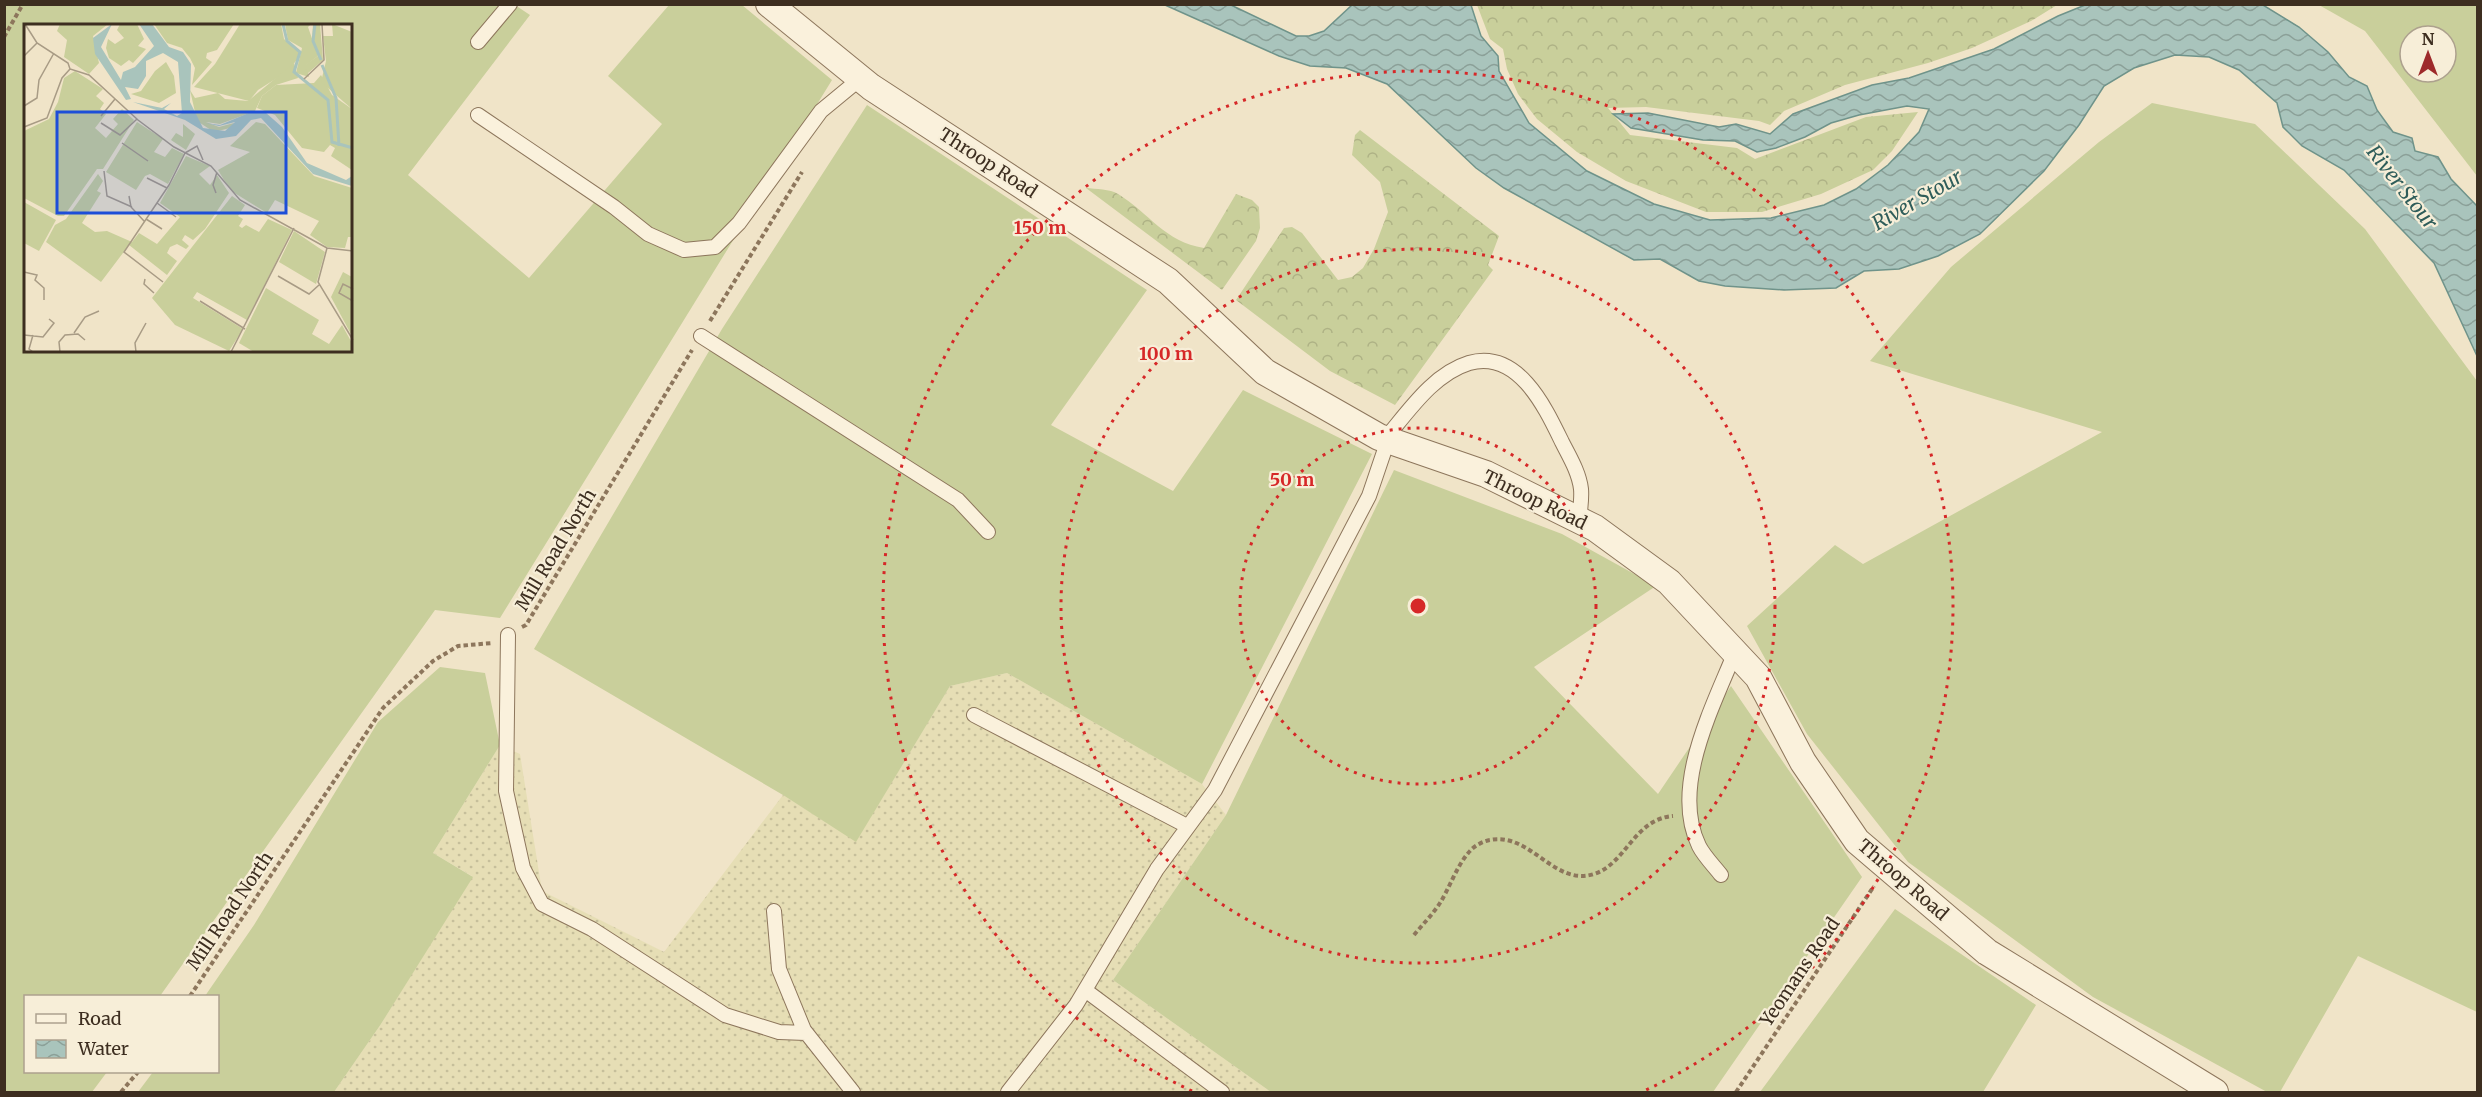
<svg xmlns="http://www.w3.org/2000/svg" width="2482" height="1097" viewBox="0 0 2482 1097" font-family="Merriweather,serif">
<defs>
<pattern id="farmland-dots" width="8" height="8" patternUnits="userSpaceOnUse" patternTransform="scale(1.5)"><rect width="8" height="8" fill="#e6deb5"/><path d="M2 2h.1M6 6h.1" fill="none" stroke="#c6bf9b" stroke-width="1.8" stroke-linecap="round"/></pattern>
<pattern id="forest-crowns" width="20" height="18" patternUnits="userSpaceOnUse" patternTransform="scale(1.5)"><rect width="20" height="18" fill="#c9cf9b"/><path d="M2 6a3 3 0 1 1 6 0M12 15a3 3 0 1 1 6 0" fill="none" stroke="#aeb285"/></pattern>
<pattern id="water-waves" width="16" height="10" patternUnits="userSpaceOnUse" patternTransform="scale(1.5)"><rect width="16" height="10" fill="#a9c4bc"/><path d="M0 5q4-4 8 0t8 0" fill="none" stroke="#8ba098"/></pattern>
</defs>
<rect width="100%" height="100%" fill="#f0e4c8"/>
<path fill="url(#farmland-dots)" d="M1007,673L1202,784L1226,815L1113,980L1271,1092H334L381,1024L472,876L433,853L500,745L520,754L542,891L664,952L783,795L856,841L950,686Z"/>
<path fill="#c9cf9b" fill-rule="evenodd" d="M5,5H515L530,15L408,175L529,278L662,124L608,76L669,5H742L832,80L500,618L435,610L160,996H26V1072H107L92,1092H5ZM26,26H351V351H26Z
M2319,5H2477V176L2365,31ZM2410,36H2446V72H2410Z
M2152,103L2255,124L2365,229L2477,381V1012L2358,956L2280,1092H2267L2093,997L1908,862L1807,734L1747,626L1835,545L1863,564L2102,432L1870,361L1951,267L2099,142Z
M867,105L1147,290L1051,425L1173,491L1243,390L1372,454L1202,784L1007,673L950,686L856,842L783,795L534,649L722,329Z
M1394,470L1562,534L1656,586L1534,667L1658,794L1731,686L1862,877L1713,1092H1271L1113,980L1226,815Z
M440,667L485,673L500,745L433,853L473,877L381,1024L334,1092H138L153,1072H218V996H205L254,925L378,722Z
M1895,909L2036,1005L1983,1092H1760Z"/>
<path fill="url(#forest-crowns)" d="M1477,5H2057L2031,21L1972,48L1928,63L1845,85L1784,111L1770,125L1759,121L1646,107L1608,108L1630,135L1737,148L1755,159L1866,117L1918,112L1892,151L1873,170L1821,194L1762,212H1706L1626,181L1577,152L1537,119L1518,94L1507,69L1503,49L1490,39Z
M1360,130L1499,236L1488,265L1493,270L1395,405L1330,371L1236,300L1284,228L1292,227L1302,233L1338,280L1352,277L1363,268L1374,249L1388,212L1380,182L1352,155L1355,135Z
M1086,188C1096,189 1110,189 1118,194C1149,213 1165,242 1204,248L1236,194L1252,200L1259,207L1260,228L1256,241L1222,290Z"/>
<path fill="url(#water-waves)" stroke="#6f938a" stroke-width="1.5" d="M1165,5H1231L1296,36H1309L1324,31L1352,5H1471L1481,36L1498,56L1499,71L1529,123L1587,171L1654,204L1710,220L1771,218L1824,205L1856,189L1888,165L1919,132L1929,109L1907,106L1859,115L1831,123L1805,137L1776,148L1757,152L1735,141L1703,140L1631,128L1613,114L1648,113L1719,127L1736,124L1770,134L1793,114L1872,85L1909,78L1994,49L2058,16L2085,5H2263L2299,27L2328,52L2349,77L2367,86L2377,110L2393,132L2412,138L2415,151L2438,157L2451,179L2477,206V356L2434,263L2344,170L2302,146L2283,127L2277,103L2239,70L2209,57L2175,55L2134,68L2104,86L2079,125L2044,171L1980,234L1938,256L1899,269L1864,271L1836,288L1784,290L1725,286L1699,281L1660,259L1634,260L1504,188L1476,168L1387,84L1346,68L1310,66L1279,56Z"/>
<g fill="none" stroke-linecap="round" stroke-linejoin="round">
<g stroke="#8d765c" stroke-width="16">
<path id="service" d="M478,42L510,4
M478,115L614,207L648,234L684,250L715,247L739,223L821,111L861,78
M701,336L958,500L988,532
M1385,439C1408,412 1433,374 1469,363C1518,349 1545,407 1562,442C1569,456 1579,472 1581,489C1582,499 1580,510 1579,521
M508,635L506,791L523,868L542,904L592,929L725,1015L779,1032L806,1033
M974,715L1187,826
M1721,875C1714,866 1704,856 1699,846C1670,787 1713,707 1735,652
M774,911L779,969L804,1030L853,1092
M1085,990L1222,1092
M1008,1092L1076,1005L1157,869L1215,790L1369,496L1388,440"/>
</g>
<g stroke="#8d765c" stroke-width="28">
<path id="minor" d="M769,4L871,87L1168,281L1265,372L1379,437L1486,474L1595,528L1669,582L1758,677L1803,762L1857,841L1987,952L2215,1092"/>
</g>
<path stroke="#8d765c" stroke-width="4" stroke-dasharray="4.5 3" stroke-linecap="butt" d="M4,37L23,4
M710,321L802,172
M522,627L526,625L692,350
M1414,935C1423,924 1433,914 1440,903C1450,887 1457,865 1470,851C1474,846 1483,841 1490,840C1531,832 1554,887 1594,874C1626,864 1634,819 1673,816
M190,996L383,708L433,661L458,646L492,643
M121,1092L138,1072
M1736,1092L1874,886"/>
<use href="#service" stroke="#faf1dc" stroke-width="14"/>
<use href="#minor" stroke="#faf1dc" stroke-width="26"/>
</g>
<g fill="none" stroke="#d62828" stroke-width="3" stroke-dasharray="3 6">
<circle cx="1418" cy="606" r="178"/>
<circle cx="1418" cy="606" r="357"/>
<path d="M1192 1091A535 535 0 1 1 1644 1091"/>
</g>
<g text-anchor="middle" stroke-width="4.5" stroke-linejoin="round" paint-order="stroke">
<g font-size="18" fill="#3d2e20" stroke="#f7eed8">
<text transform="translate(988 163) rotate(33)" y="6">Throop Road</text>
<text transform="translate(1535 500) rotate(26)" y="6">Throop Road</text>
<text transform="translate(556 550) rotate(-59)" y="6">Mill Road North</text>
<text transform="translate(1903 880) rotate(41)" y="6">Throop Road</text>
<text transform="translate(230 911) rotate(-56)" y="6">Mill Road North</text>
<text transform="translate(1800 972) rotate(-56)" y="6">Yeomans Road</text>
</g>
<g font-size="20" font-style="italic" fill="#2f5d5a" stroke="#f7eed8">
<text transform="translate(2402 187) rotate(52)" y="7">River Stour</text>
<text transform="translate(1917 200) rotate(-30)" y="7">River Stour</text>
</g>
</g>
<g transform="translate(24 24)">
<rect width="328" height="328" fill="#f0e4c8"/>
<path d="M36,0H84L69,12L75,39L65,50L40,33L43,16L33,7ZM96,0H113L120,15L114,22L122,25L109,39L105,36L97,42L85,34L82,24L84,15L91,20L100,14L93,6ZM130,0H210L193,26L183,29L182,34L188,38L168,61L171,44L166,34L158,24L143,19ZM216,0H257L260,15L275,28V33L264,47L234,66L225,77L170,63L191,40ZM261,0H287L284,3L294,32L282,41L285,53L272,49L278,24L264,16ZM142,38L150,52L152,69L135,79L107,70L117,67L131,47ZM51,47L79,65L72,72L80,79L76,85L82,90L71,104L82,114L94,100L89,95L98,85L110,96L79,145H73L40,192H34L0,174V107L25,95L34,78L40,54ZM297,51L308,71L328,85V146L307,132L311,124L306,121L300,128L278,124L251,91L233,84L238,72L252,61L290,59ZM113,98L139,115L130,128L141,133L148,124L160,130L144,160L126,150L121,152L112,166L82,148ZM232,98L241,100L290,152L328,164V213H324L321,224L303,223L286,211L295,197L251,176L243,189L209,168L200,156L194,146L226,128L206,122ZM162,132L186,142L175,150L186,161L193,151L205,169L181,205L169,216L161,211L158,216L165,222L162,225L153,220L146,223L143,229L153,237L143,251L105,221L77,258L22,218L31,201L42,195L74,150L79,157L73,167L77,169L58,199L71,208L83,207L108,218L115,209L133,220L156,193L136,179ZM208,172L221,181L214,192L219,195L215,202L218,204L222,201L235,208L244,195L268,206L223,296L173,268L169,274L219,305L205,327L151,301L128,274ZM0,178L32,196L15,227L0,219ZM270,207L301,228L292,260L255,238ZM242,264L295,296L288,310L305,320L318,301L328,319V328H230L215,319Z" fill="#c9cf9b"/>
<path d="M289,0H296L299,36L283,50L281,41L294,32L288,18ZM308,0L328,8V85L297,58L302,37L299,12H309ZM270,39L274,54L252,61L238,72L231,87L196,100L182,98L195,103L210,99L206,104L190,108L173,97L166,66L171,74L194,69L201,75L224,77ZM159,100L171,110L162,126L147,116L152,109L159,113Z" fill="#c9cf9b"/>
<path d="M319,248L328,253V312L307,273Z" fill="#c9cf9b"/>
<path d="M88,0L77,23L97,56L99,48L111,43L130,22L115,0H128L145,23L159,28L167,40L166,78L179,104L201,107L211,98L195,102L182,99L196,101L227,88H241L258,103L283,139L322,156L328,152V162L289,150L237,94L227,96L212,112L192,115L161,96L109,78L138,84L147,79L140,85L153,92L158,89L154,38L139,29L122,37V52L114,65L101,63L107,75L102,76L71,30L69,14Z" fill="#a9c4bc"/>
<path fill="none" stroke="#a9c4bc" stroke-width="3" d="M259,0L263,17L276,28L270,48L304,76L308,118L329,124M291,0L289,17L297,36M298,41L312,74L315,122"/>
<path fill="none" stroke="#a89b85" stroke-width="1.5" d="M1,0L13,19L44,39L46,45L65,51L114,96L150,123L187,142L216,176L303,224M0,32L13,19M280,55L300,36L298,0M0,82L13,74L15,56L30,29M77,92L91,75M77,99L96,111L113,95M0,103L23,94L38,54L46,45M98,119L124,137M161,129L173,122L179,136M80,147L83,172L108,183M123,154L143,164M192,169L189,161L193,148M105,172L107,183L120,197M133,179L152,193M122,195L138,205M303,224L294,258L329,316M303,224L329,227M0,248L13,251L11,256L20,264V276M254,252L285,270L295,261M121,255L120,260L130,269M139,258L100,228L145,161L161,129M329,265L319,260L315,269L329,277M176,277L221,305M50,309L61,293L75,287M0,311L19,313L30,299L25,295M9,311L5,325L9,328M36,328L35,318L41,311L54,310L61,316M112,328L111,319L122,299M207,328L270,204"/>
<path fill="#1d4ed8" fill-opacity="0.15" stroke="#1d4ed8" stroke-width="3" d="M33,88H262V189H33Z"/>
<rect width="328" height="328" fill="none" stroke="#3d2e20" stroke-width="3"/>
</g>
<circle cx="1418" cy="606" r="9" fill="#d62828" stroke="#f7eed8" stroke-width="3"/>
<g font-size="18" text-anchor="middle" font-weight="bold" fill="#d62828" stroke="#f7eed8" stroke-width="4.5" stroke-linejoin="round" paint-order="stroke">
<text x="1040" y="234">150 m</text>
<text x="1166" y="360">100 m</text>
<text x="1292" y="486">50 m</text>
</g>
<rect width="2482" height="1097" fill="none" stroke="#3d2e20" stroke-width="12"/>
<rect x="24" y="995" width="195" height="78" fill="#f7eed8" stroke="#ada18e" stroke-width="1.5"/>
<rect x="36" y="1014" width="30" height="9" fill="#faf1dc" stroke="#ada18e" stroke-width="1.5"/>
<text x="78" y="1025" font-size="18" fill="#3d2e20">Road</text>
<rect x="36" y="1040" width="30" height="18" fill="url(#water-waves)" stroke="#ada18e" stroke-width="1.5"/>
<text x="78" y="1055" font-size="18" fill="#3d2e20">Water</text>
<g transform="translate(2428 54)"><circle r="28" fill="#f7eed8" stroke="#ada18e" stroke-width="1.5"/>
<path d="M0-4.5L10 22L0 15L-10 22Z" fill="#9e2a2b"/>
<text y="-9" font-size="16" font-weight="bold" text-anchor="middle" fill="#3d2e20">N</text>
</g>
</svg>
